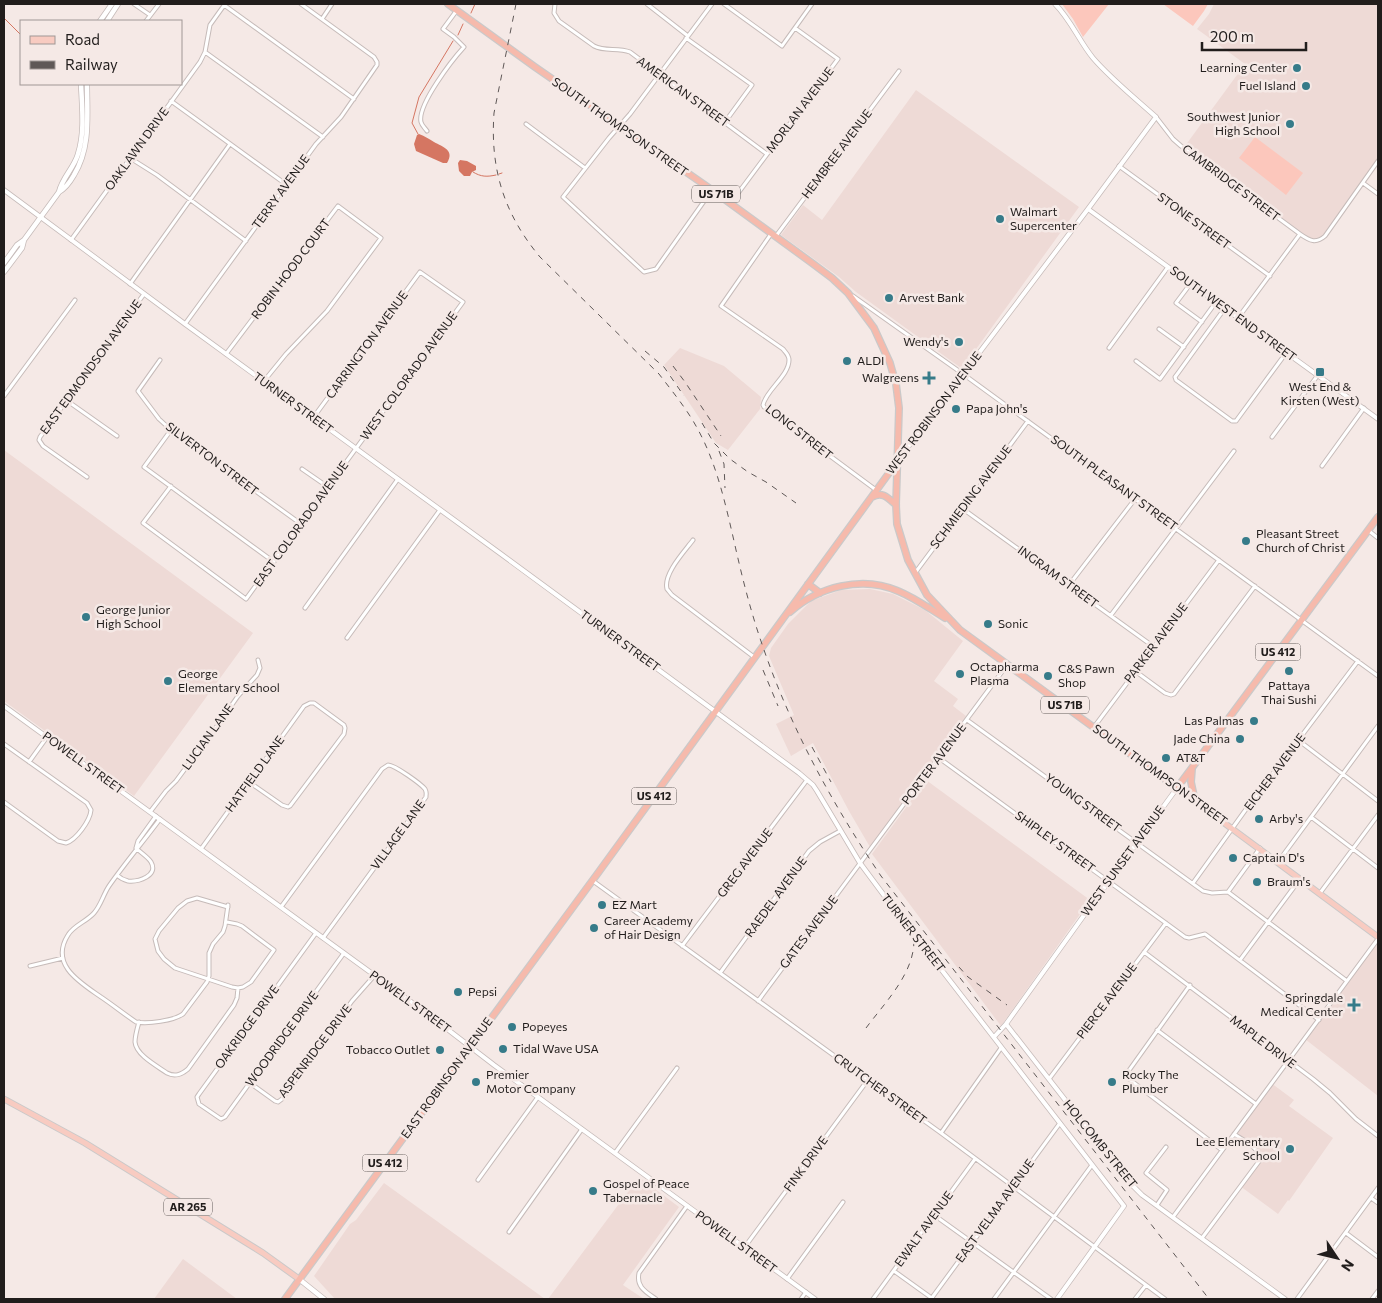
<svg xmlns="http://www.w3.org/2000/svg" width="1382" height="1303" viewBox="0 0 1382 1303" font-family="Commissioner,sans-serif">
<rect width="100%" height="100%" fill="#f5e9e6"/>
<path fill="#eedad6" d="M1214,4H1378V158L1324,234L1320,238L1313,240L1309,238L1185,146L1245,64L1197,29L1209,14Z
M916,90L1079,207L963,367L961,368L856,292L839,277L781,235L803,205L822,220Z
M680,348L724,366L761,397L760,409L728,450L716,443L664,365Z
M4,450L253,633L134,796L4,701Z
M870,589L893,594L925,610L963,641L934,681L958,699L953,706L966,716L870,847L849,811L813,743L791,756L776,724L794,715L769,656L771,648L788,624L811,601L841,590Z
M926,780L1090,900L1001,1026L872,854Z
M1378,939V1096L1305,1039Z
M1271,1083L1294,1100L1289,1106L1333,1138L1289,1201L1288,1200L1278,1214L1240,1186L1260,1160L1258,1152L1234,1134Z
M639,1177L679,1207L623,1285L644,1299H548Z
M384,1183L545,1299H335L314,1276L350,1224L356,1220Z
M183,1259L237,1299H154Z"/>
<path fill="#fcc7bc" d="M1062,4H1109L1083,37L1073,19Z
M1163,4H1208L1204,11L1193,26Z
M1255,137L1303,173L1286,195L1239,158Z"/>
<path fill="#d57662" d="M419,134C425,136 429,139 434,142C443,147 455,150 447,163H443L416,151L414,144L417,135Z
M460,160L467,161L476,166V170L472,172L470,176H464L459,171L458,163Z"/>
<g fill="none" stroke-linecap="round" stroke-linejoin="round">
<path stroke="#d57662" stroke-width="1" d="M471,13L475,4
M4,18L21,35
M458,35L463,24
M418,134L412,123L419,97L453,41
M473,172C481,177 487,177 496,175
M499,174L502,173"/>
<g stroke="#c6bbb9" stroke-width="5">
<path id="minor" d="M134,4L150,15
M555,4L554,13L559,21L594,46C605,52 618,47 630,52L767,154
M647,4L688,36
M724,4L782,46L812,4
M224,5L354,99
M322,19L332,4
M146,21L159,4
M686,38L752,85L725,122
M205,52L323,137
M171,101L287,185
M1156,117L1173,139L1181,146L1300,234C1310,241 1316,244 1325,236L1378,161
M526,124L585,168
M427,131C425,128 422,126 421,122C417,105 453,59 464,47L454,37L443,29L457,10
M130,158L157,175L246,241
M1119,166L1270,276
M1363,183L1378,194
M712,190L656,269L644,272L563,197L609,138L630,114L712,4
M730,204L838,59L795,28
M771,234L721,306L783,349C786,353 789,355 789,360C789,376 766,390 763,405L764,407L876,490
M776,236L899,71
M71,240L200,62L205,52L210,25L225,4
M1191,283L1176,303L1202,322
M130,284L230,144
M853,296L963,374L1378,676
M1225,308L1178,373L1175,377L1176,380L1232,421H1236L1286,353
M1238,318L1300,234
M185,324L316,144L341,117L377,65V62L374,57L301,4
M1159,329L1184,347
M1109,348L1168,267
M226,354L338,206L381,238L327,311L286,354L264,381
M160,360L138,391L159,419L171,430L301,524
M1136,361L1160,379L1216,302
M4,396L75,300
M66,400L117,436
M171,430L144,467L274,562
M1272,437L1318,375
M1322,466L1364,408
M302,469L328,487
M87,477L43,446L39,440L40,437L144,294
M171,486L143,523L246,599L463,302L420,272L313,418
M963,509L1154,647
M1369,531L1378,538
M693,540C684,552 663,574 667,589C668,590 671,594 672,595L754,657
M915,573L1028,421
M1069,585L1135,499
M305,608L398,479
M1111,615L1234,451
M347,638L440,510
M1135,671L1165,693L1171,695L1174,694L1255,586
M967,720L1203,891L1212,893L1228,892L1347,981
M1094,727L1219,560
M1298,740L1378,801
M4,744L87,803L91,810C90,821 76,840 66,843L58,841L4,802
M939,758L1185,937L1189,938L1205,934L1319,1020
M29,762L47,737
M150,812L166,791L176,781L202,746L210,736L238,696L257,675L260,668L258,660
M1311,817L1378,868
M160,819C143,842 125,863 109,886C103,895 101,905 94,913C86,922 74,925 68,935C49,965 81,983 101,997C113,1005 124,1014 136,1022C148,1024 173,1021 183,1014L207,982L209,976V953L213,944L223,932L225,926L228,905
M136,848L138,841L156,816
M201,849L304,706L310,703H314L344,725L345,728L344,734L290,806L288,807L282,805L249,782
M1278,862L1378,726
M117,875C120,878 124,880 128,881C138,882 159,876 151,862C148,857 141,853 136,848
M593,881L941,1133L1165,1299
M1193,883L1244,812L1358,661
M1228,892L1260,848
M1320,893L1378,815
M281,907L382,769L388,765C395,765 421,784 425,789C427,793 426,793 426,797L323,938
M227,922L237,924L242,926L274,950L251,982L243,987L238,988L232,987L175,968L164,959L158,951L155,939L159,931L178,908L187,901L197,898L228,907
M316,933L199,1094L197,1097L199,1104L218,1117L221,1119L225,1117L344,953
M682,946L807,780
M1144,952L1313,1079L1330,1093L1356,1119L1378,1136
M1240,960L1300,879
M30,966L63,958
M720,973L809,851L820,842L840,831
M1190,985L1125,1076L1222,1150
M758,1001L1007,665
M139,1022C137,1029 135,1036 135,1042C136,1055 157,1066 167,1073C175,1077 181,1075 188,1069L234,1005L237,998L238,988
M1157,1030L1256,1104
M1049,1079L1166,923
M250,1083L275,1101L278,1102L282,1099L352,1001L374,976
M941,1133L1001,1048
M615,1153L677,1068
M478,1180L538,1097
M1371,1198L1378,1203
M1157,1205L1167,1190L1146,1173L1166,1147
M934,1215L1051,1299
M1173,1217L1378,939
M509,1232L582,1129
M1346,1233L1378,1257
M1202,1238L1260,1160C1260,1148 1243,1140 1234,1134
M744,1248L867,1081
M894,1271L933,1299
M787,1279L843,1202
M656,1299C646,1292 636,1287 639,1273L687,1206
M801,1299L806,1292
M873,1299L975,1159
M931,1299L1060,1123
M994,1299L1092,1165
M1135,1299L1146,1285
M1297,1299L1378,1188
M1372,1299L1378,1291"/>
</g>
<g stroke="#c6bbb9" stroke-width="5.5">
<path id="tertiary" d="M4,190L185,324L501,554L799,773L813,785L817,791L860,863L883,894L1124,1206L1057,1299
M1088,209L1378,419
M898,460L1088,209L1156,117C1136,99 1110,78 1093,58C1079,41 1071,20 1055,4
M4,706L425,1012L494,1065L815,1299
M1006,1024L1129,1182L1142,1195L1285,1299
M994,1037L1006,1024L1082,918L1177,788"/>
</g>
<g stroke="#c6bbb9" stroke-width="6">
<path id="secondary" d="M100,21L112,4
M107,21L118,4
M59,192C66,188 70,182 74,175C91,147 87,116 87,84
M4,263L17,245L24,240L59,192C62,178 74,168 78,154C85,132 82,107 81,84
M4,272L22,248L24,240
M299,1279L324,1299"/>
</g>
<g stroke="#cac9c9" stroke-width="7">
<path id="primary" d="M1177,788L1378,937
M4,1099L85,1143L263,1253L299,1279"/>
</g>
<g stroke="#cac9c9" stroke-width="8">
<path id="trunk" d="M448,4L535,67L712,190L812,263L832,278L848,293L874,328L890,363L896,384L899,408L896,505L897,524L908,560L927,595L960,630L1177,788L1378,517
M872,497C883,491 888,498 896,505
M808,584L820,593
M790,612C818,587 862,575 898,591C915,598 930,609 945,618
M1192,769L1191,782L1195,801
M285,1299L598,873L897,462"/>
</g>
<use href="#minor" stroke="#fff" stroke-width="3"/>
<use href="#tertiary" stroke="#fff" stroke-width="4"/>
<use href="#secondary" stroke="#fff" stroke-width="4.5"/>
<use href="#primary" stroke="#f8cbc1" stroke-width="5"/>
<use href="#trunk" stroke="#f6baac" stroke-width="5.5"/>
<path stroke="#5f5857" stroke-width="1" stroke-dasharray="6 6" stroke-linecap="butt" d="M516,4L494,113C490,169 504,214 540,257L659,374C672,391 686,408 696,426C716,461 725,502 734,541C742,577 751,613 763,647C791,729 833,805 881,876L1209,1299
M645,351L664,367L684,396
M673,366L685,382L721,436
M702,423L714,443L730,459L748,472L766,482L796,503
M719,451L724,464L725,488
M763,670L778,706
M812,747L831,782
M959,967L968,977L1007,1005
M866,1028C889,997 929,959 908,917"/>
</g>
<g fill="#367b89" stroke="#f5e9e6" stroke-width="2">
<circle cx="1297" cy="68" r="5"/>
<circle cx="1306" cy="86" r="5"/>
<circle cx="1290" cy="124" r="5"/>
<circle cx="1000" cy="219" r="5"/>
<circle cx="889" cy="298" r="5"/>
<circle cx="959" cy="342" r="5"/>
<circle cx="847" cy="361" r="5"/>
<rect x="1315" y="367" width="10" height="10" rx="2.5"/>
<path d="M926.5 370.5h5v5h5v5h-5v5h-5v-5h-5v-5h5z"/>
<circle cx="956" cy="409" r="5"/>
<circle cx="1246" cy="541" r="5"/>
<circle cx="86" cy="617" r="5"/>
<circle cx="988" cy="624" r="5"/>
<circle cx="1289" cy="671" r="5"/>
<circle cx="960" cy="674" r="5"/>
<circle cx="1048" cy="676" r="5"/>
<circle cx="168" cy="681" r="5"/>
<circle cx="1254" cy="721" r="5"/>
<circle cx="1240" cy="739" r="5"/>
<circle cx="1166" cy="758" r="5"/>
<circle cx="1259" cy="819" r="5"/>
<circle cx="1233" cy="858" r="5"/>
<circle cx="1257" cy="882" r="5"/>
<circle cx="602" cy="905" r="5"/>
<circle cx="594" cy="928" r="5"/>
<circle cx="458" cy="992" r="5"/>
<path d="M1351.5 997.5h5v5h5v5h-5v5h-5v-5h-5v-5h5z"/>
<circle cx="512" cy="1027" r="5"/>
<circle cx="503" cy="1049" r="5"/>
<circle cx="440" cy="1050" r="5"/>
<circle cx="476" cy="1082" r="5"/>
<circle cx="1112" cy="1082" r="5"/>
<circle cx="1290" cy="1149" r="5"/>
<circle cx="593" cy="1191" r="5"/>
</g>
<g text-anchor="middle" stroke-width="5" stroke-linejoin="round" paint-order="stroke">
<g fill="#f5e9e6" stroke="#615a59" stroke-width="1">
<rect x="692" y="185.5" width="48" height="17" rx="4"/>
<rect x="1255.5" y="643.5" width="45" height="17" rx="4"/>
<rect x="1041" y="696.5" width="48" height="17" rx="4"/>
<rect x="631.5" y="787.5" width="45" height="17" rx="4"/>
<rect x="362.5" y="1154.5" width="45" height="17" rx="4"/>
<rect x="164" y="1198.5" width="48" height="17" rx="4"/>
</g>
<g font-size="11" font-weight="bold" fill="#211d1c">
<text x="716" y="198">US 71B</text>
<text x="1278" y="656">US 412</text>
<text x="1065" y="709">US 71B</text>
<text x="654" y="800">US 412</text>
<text x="385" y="1167">US 412</text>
<text x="188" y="1211">AR 265</text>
</g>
<g font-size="12" fill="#211d1c" stroke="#f5e9e6" text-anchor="start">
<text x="1287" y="72" text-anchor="end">Learning Center</text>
<text x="1296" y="90" text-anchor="end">Fuel Island</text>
<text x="1280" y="121" text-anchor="end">Southwest Junior<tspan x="1280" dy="14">High School</tspan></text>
<text x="1010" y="216">Walmart<tspan x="1010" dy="14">Supercenter</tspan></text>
<text x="899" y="302">Arvest Bank</text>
<text x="949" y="346" text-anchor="end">Wendy's</text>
<text x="857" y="365">ALDI</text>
<text x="919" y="382" text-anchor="end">Walgreens</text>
<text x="1320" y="391" text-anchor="middle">West End &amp;<tspan x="1320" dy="14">Kirsten (West)</tspan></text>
<text x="966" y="413">Papa John's</text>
<text x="1256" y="538">Pleasant Street<tspan x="1256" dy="14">Church of Christ</tspan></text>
<text x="96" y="614">George Junior<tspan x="96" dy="14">High School</tspan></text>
<text x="998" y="628">Sonic</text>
<text x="970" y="671">Octapharma<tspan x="970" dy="14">Plasma</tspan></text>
<text x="1058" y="673">C&amp;S Pawn<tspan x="1058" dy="14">Shop</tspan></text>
<text x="178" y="678">George<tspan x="178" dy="14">Elementary School</tspan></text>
<text x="1289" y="690" text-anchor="middle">Pattaya<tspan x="1289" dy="14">Thai Sushi</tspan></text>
<text x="1244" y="725" text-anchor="end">Las Palmas</text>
<text x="1230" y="743" text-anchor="end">Jade China</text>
<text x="1176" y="762">AT&amp;T</text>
<text x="1269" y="823">Arby's</text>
<text x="1243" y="862">Captain D's</text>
<text x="1267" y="886">Braum's</text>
<text x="612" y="909">EZ Mart</text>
<text x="604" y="925">Career Academy<tspan x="604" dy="14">of Hair Design</tspan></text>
<text x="468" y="996">Pepsi</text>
<text x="1343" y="1002" text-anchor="end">Springdale<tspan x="1343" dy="14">Medical Center</tspan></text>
<text x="522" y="1031">Popeyes</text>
<text x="513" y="1053">Tidal Wave USA</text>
<text x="430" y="1054" text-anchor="end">Tobacco Outlet</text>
<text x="486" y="1079">Premier<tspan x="486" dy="14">Motor Company</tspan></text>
<text x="1122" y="1079">Rocky The<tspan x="1122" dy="14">Plumber</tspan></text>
<text x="1280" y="1146" text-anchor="end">Lee Elementary<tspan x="1280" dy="14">School</tspan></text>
<text x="603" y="1188">Gospel of Peace<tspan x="603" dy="14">Tabernacle</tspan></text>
</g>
<g font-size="12" fill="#211d1c" stroke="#f5e9e6">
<text transform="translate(683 92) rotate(36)" y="4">AMERICAN STREET</text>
<text transform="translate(800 110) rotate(-53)" y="4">MORLAN AVENUE</text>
<text transform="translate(620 127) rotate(35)" y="4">SOUTH THOMPSON STREET</text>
<text transform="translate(137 149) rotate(-54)" y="4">OAKLAWN DRIVE</text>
<text transform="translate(837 154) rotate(-53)" y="4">HEMBREE AVENUE</text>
<text transform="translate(1231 183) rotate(37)" y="4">CAMBRIDGE STREET</text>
<text transform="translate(281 192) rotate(-54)" y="4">TERRY AVENUE</text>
<text transform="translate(1194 221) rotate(36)" y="4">STONE STREET</text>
<text transform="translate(291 269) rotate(-53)" y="4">ROBIN HOOD COURT</text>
<text transform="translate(1233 314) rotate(36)" y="4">SOUTH WEST END STREET</text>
<text transform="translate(367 345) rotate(-54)" y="4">CARRINGTON AVENUE</text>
<text transform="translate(91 367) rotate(-54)" y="4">EAST EDMONDSON AVENUE</text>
<text transform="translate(409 376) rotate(-54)" y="4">WEST COLORADO AVENUE</text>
<text transform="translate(293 403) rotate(36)" y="4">TURNER STREET</text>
<text transform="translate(934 413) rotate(-53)" y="4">WEST ROBINSON AVENUE</text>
<text transform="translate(799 432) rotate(38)" y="4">LONG STREET</text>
<text transform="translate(212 459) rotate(37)" y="4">SILVERTON STREET</text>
<text transform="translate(1114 483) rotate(36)" y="4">SOUTH PLEASANT STREET</text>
<text transform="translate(971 497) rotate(-53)" y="4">SCHMIEDING AVENUE</text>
<text transform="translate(301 524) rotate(-54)" y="4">EAST COLORADO AVENUE</text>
<text transform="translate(1058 577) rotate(36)" y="4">INGRAM STREET</text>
<text transform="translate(620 641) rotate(36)" y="4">TURNER STREET</text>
<text transform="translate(1156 643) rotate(-53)" y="4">PARKER AVENUE</text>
<text transform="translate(208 737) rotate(-54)" y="4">LUCIAN LANE</text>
<text transform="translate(83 763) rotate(36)" y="4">POWELL STREET</text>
<text transform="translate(934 764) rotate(-53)" y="4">PORTER AVENUE</text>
<text transform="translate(1275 772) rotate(-53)" y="4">EICHER AVENUE</text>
<text transform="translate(255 774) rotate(-54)" y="4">HATFIELD LANE</text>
<text transform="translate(1160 775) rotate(36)" y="4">SOUTH THOMPSON STREET</text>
<text transform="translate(1083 803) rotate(36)" y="4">YOUNG STREET</text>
<text transform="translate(398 835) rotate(-54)" y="4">VILLAGE LANE</text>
<text transform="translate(1055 842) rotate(36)" y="4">SHIPLEY STREET</text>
<text transform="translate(1123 861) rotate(-54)" y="4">WEST SUNSET AVENUE</text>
<text transform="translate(745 863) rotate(-53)" y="4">GREG AVENUE</text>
<text transform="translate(776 897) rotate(-54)" y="4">RAEDEL AVENUE</text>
<text transform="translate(809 932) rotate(-53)" y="4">GATES AVENUE</text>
<text transform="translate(913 933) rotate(52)" y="4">TURNER STREET</text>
<text transform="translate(1107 1001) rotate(-53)" y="4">PIERCE AVENUE</text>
<text transform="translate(410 1002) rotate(36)" y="4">POWELL STREET</text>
<text transform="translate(247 1027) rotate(-54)" y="4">OAKRIDGE DRIVE</text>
<text transform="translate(282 1039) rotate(-54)" y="4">WOODRIDGE DRIVE</text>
<text transform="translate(1263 1042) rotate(37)" y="4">MAPLE DRIVE</text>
<text transform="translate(315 1051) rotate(-53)" y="4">ASPENRIDGE DRIVE</text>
<text transform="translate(447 1078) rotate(-54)" y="4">EAST ROBINSON AVENUE</text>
<text transform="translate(880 1089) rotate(36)" y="4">CRUTCHER STREET</text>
<text transform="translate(1100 1144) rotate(51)" y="4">HOLCOMB STREET</text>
<text transform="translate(806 1164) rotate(-54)" y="4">FINK DRIVE</text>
<text transform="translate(995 1211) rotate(-54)" y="4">EAST VELMA AVENUE</text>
<text transform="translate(924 1229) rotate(-54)" y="4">EWALT AVENUE</text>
<text transform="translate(736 1242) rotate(36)" y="4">POWELL STREET</text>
</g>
</g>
<rect width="1382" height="1303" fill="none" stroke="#211d1c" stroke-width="10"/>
<rect x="20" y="20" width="162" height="65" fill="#f5e9e6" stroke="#a09795"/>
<rect x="30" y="36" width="25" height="8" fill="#f8cbc1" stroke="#a09795"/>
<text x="65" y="45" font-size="15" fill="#211d1c">Road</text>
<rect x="30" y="61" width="25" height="8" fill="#5f5857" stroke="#a09795"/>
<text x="65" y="70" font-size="15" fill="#211d1c">Railway</text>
<g transform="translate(1337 1258) rotate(125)" stroke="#f5e9e6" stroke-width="4" paint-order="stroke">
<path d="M0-4L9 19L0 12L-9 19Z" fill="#211d1c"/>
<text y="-8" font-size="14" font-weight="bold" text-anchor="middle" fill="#211d1c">N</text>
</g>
<path d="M1202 42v8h104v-8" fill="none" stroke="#211d1c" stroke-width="2.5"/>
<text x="1210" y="42" font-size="15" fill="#211d1c" stroke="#f5e9e6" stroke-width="4" paint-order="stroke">200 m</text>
</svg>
